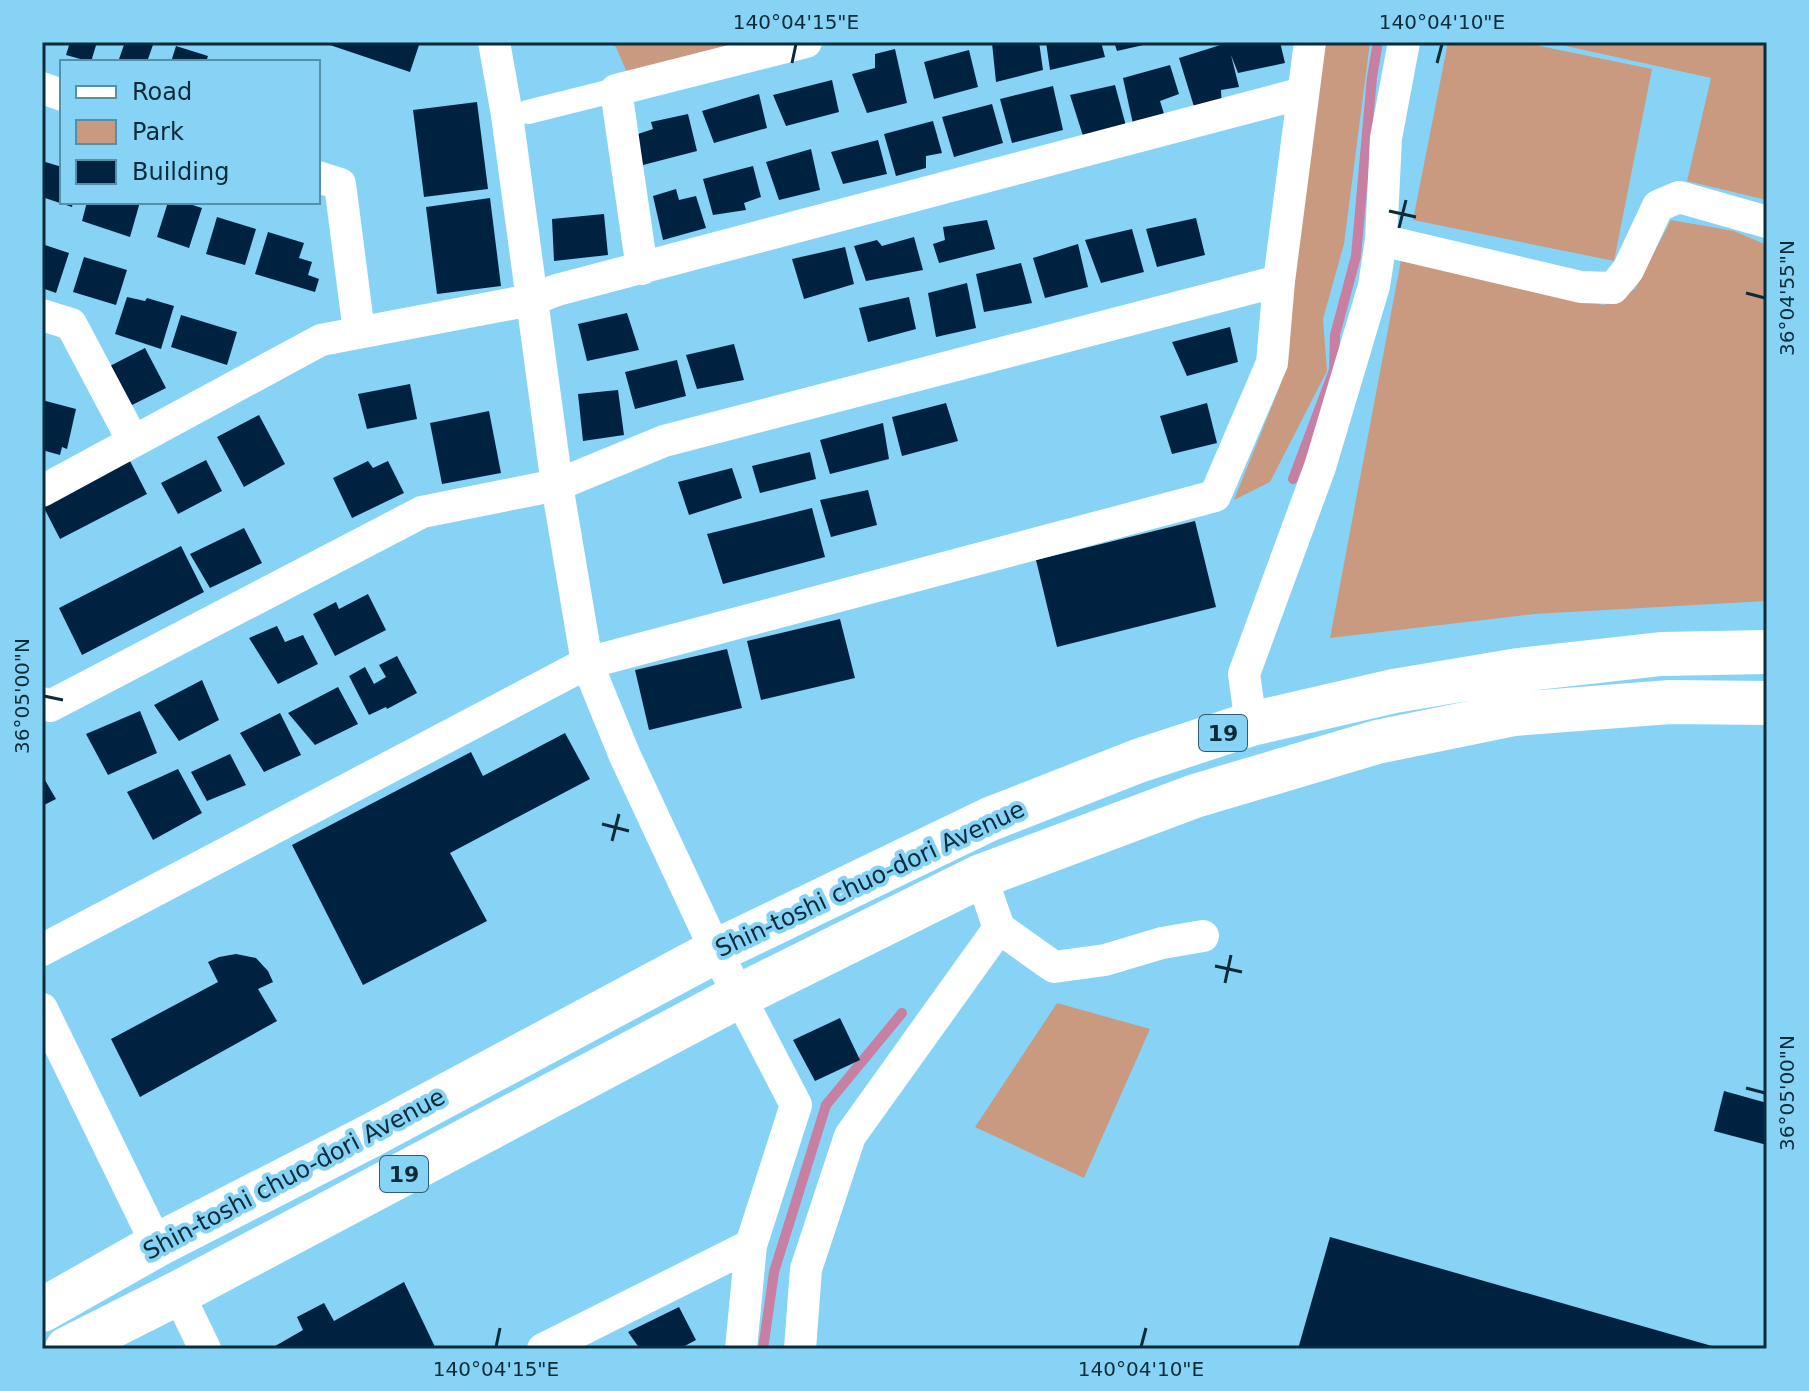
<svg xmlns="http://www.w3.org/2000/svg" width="1809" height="1391" viewBox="0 0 1809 1391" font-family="'DejaVu Sans',sans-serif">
<rect width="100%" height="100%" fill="#87d3f6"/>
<path fill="#c99a80" d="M607,42H753L628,75L616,47Z
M1319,42H1370L1344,244L1323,319L1327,371L1270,482L1234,500L1280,386Z
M1448,42H1520L1652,69L1614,261L1413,220Z
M1548,42H1767V200L1687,181L1711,78Z
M1671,220L1734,231L1767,245V601L1534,614L1330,638L1401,260L1604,305L1635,289Z
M1057,1003L1150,1029L1084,1178L975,1127Z"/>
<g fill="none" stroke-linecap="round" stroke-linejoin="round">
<path stroke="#c77fa2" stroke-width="10" d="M1293,479L1334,370L1335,335L1356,256L1372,77L1378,42
M763,1349L774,1272L826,1105L902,1013"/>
</g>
<path fill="#002241" d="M70,42H97L91,62L66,55Z
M125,42H154L147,62H118Z
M321,42H420L410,72Z
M1039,42L1043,70L996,82L992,43Z
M1046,42H1101L1105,57L1050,70Z
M1114,42H1152V43L1117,51Z
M1230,42H1280L1285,63L1238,73L1231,55L1239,87L1221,90L1222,109L1196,113L1179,58Z
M176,46L208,56L206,62H171Z
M895,49L907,103L867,113L852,74L875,68V54Z
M969,50L978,87L934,99L924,62Z
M1170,65L1179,94L1160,101L1165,117L1133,124L1123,78Z
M832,80L839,112L786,126L773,95Z
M1115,85L1126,126L1084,139L1070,95Z
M1053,86L1063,130L1012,143L1000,99Z
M759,94L767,128L714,143L702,111Z
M477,102L488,189L424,197L413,110Z
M992,104L1003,143L954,157L942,117Z
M688,114L697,151L643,165L632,136L653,129L651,122Z
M933,121L942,153L926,156V168L896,176L884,134Z
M878,140L887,174L843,184L831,152Z
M811,149L820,190L779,200L766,162Z
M42,161L62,167V202H73L72,207L42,197Z
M753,166L761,197L744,203L746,210L713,215L703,179Z
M676,189L679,200L696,196L706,228L663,240L653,196Z
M490,198L501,286L437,294L426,207Z
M87,202H140L130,237L82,221Z
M168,202H183L202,208L189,248L157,237Z
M604,214L608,255L554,261L552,219Z
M217,217L256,229L245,265L206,254Z
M1196,218L1205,255L1157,267L1146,229Z
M987,220L995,249L939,263L933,244L945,240L943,227Z
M1132,229L1144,272L1101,283L1085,240Z
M268,232L304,243L299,258L312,262L308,275L319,279L315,292L255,274Z
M914,237L923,270L866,281L854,246L877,240L882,246Z
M42,244L69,253L56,293L42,288Z
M1078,244L1088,287L1045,298L1033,258Z
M845,247L854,284L804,299L792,259Z
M84,257L127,270L116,305L73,292Z
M1021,263L1032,303L984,312L976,274Z
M967,283L976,328L936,337L928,293Z
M127,297L145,301L147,298L174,306L161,349L115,334Z
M909,297L916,329L868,342L859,308Z
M627,313L639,350L587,361L578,324Z
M181,315L237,332L227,365L171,347Z
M1230,327L1238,362L1187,376L1172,342Z
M734,344L744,380L697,389L686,355Z
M145,348L166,388L126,408L106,368Z
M677,360L686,396L635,409L625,372Z
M410,384L417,419L367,429L358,394Z
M618,390L624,435L583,441L578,394Z
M42,400L76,409L67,449L62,447L60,455L42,450Z
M946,403L958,441L902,456L892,417Z
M1207,403L1217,443L1172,454L1160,416Z
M489,411L501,473L442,484L430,423Z
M259,415L285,464L244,487L217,437Z
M883,423L889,459L830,474L820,440Z
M810,452L816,479L760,493L752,466Z
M206,460L222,491L178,514L161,483Z
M130,461L147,494L60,539L43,506Z
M368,461L373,468L388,461L404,493L352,518L333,478Z
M732,468L742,498L689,515L678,482Z
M868,490L877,525L831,537L820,500Z
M812,508L825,557L723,584L707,534Z
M1195,521L1216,607L1057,647L1036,560Z
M244,528L262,563L210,588L190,554Z
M181,546L204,592L82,655L59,608Z
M368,594L386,630L335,656L313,614L336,602L339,609Z
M840,619L855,678L761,700L747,641Z
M277,626L285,642L303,635L318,664L278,684L249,638Z
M727,649L742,708L649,730L635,670Z
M397,656L417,693L387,709L386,707L369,715L349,676L365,667L374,684L386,677L379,665Z
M202,680L219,720L179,741L154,705Z
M338,687L358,724L315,745L288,713Z
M140,711L157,753L108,775L86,734Z
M280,713L301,755L264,772L240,733Z
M565,733L590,779L450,853L487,921L363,985L292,845L471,752L483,776Z
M230,754L246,785L207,801L191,772Z
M178,769L202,813L153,840L127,792Z
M42,775L56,799L42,806Z
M236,954L256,958L268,971L273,982L258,989L277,1021L140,1097L111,1039L218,982L208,962L219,957Z
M840,1018L860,1060L815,1081L793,1040Z
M1724,1091L1767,1103V1145L1714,1131Z
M1330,1237L1719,1348V1349H1298Z
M404,1282L436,1349H270L303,1330L297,1317L324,1303L334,1321Z
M679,1307L696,1340L679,1349H640L628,1332Z"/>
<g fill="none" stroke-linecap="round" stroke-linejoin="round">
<path stroke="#fff" stroke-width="24" d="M528,112L616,90"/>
<path stroke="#fff" stroke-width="32" d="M494,42L507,115L557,485L587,663L625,756L716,951L796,1105L751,1245L741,1349
M42,88L62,95
M318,177L340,184L359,332
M1381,240L1581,287L1613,288L1628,270L1658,206L1679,197L1767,222
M642,269L616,90L806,42
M42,315L71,324L133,441
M42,491L321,340L531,300L557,290L1303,93
M42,703L50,706L422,512L557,485L664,441L1279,281
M1251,724L1244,674L1320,467L1374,286L1381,240L1386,138L1404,42
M981,876L999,928L1054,967L1105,960L1162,943L1203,936
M42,950L587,663L1215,496L1272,363L1279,281L1310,42
M42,1009L157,1245
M178,1293L205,1349
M543,1349L751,1245
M800,1349L806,1269L850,1136L999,928"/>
<path stroke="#fff" stroke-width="44" d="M42,1310L157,1245L370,1136L716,951L990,819L1138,761L1251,724L1394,691L1519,670L1661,654L1767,652
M67,1349L178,1293L739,996L981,876L1195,796L1377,742L1514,714L1670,702L1767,703"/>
</g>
<path fill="none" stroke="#0a2b38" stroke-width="3" d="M792,63L796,44M1437,63L1442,44M1389,211L1416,217M1399,228L1406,200M1746,293L1765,298M44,696L63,700M602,824L629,831M612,841L619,814M1215,966L1242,972M1225,983L1231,955M1746,1088L1765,1093M496,1347L500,1328M1141,1347L1146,1328"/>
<g text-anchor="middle" stroke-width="8" stroke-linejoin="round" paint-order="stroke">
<g fill="#87d3f6" stroke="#305d71" stroke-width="2">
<rect x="1199" y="715" width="48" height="36" rx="6"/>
<rect x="380" y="1156" width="48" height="36" rx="6"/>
</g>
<g font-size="22" font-weight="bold" fill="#0a2b38">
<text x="1223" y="741">19</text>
<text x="404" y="1182">19</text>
</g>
<g font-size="24" fill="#0a2b38" stroke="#87d3f6">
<text transform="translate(870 879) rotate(-25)" y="8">Shin-toshi chuo-dori Avenue</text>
<text transform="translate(294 1174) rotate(-28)" y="8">Shin-toshi chuo-dori Avenue</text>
</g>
</g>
<rect width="1809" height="1391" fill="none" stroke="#87d3f6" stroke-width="88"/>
<rect x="60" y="60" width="260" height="144" fill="#87d3f6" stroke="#5590aa" stroke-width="2"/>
<rect x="76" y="86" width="40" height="12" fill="#ffffff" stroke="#5590aa" stroke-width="2"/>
<text x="132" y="100" font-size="24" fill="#0a2b38">Road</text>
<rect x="76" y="120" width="40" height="24" fill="#c99a80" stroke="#5590aa" stroke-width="2"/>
<text x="132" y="140" font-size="24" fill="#0a2b38">Park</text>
<rect x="76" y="160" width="40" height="24" fill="#002241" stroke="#5590aa" stroke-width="2"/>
<text x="132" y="180" font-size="24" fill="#0a2b38">Building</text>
<rect x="44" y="44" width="1721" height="1303" fill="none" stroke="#0a2b38" stroke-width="3"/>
<g font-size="20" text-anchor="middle" fill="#0a2b38">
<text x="796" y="29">140°04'15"E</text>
<text x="1442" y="29">140°04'10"E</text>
<text transform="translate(1787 298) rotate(-90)" y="7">36°04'55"N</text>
<text transform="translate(22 696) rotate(-90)" y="7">36°05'00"N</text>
<text transform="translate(1787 1093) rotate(-90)" y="7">36°05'00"N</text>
<text x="496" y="1376">140°04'15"E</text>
<text x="1141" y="1376">140°04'10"E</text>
</g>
</svg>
